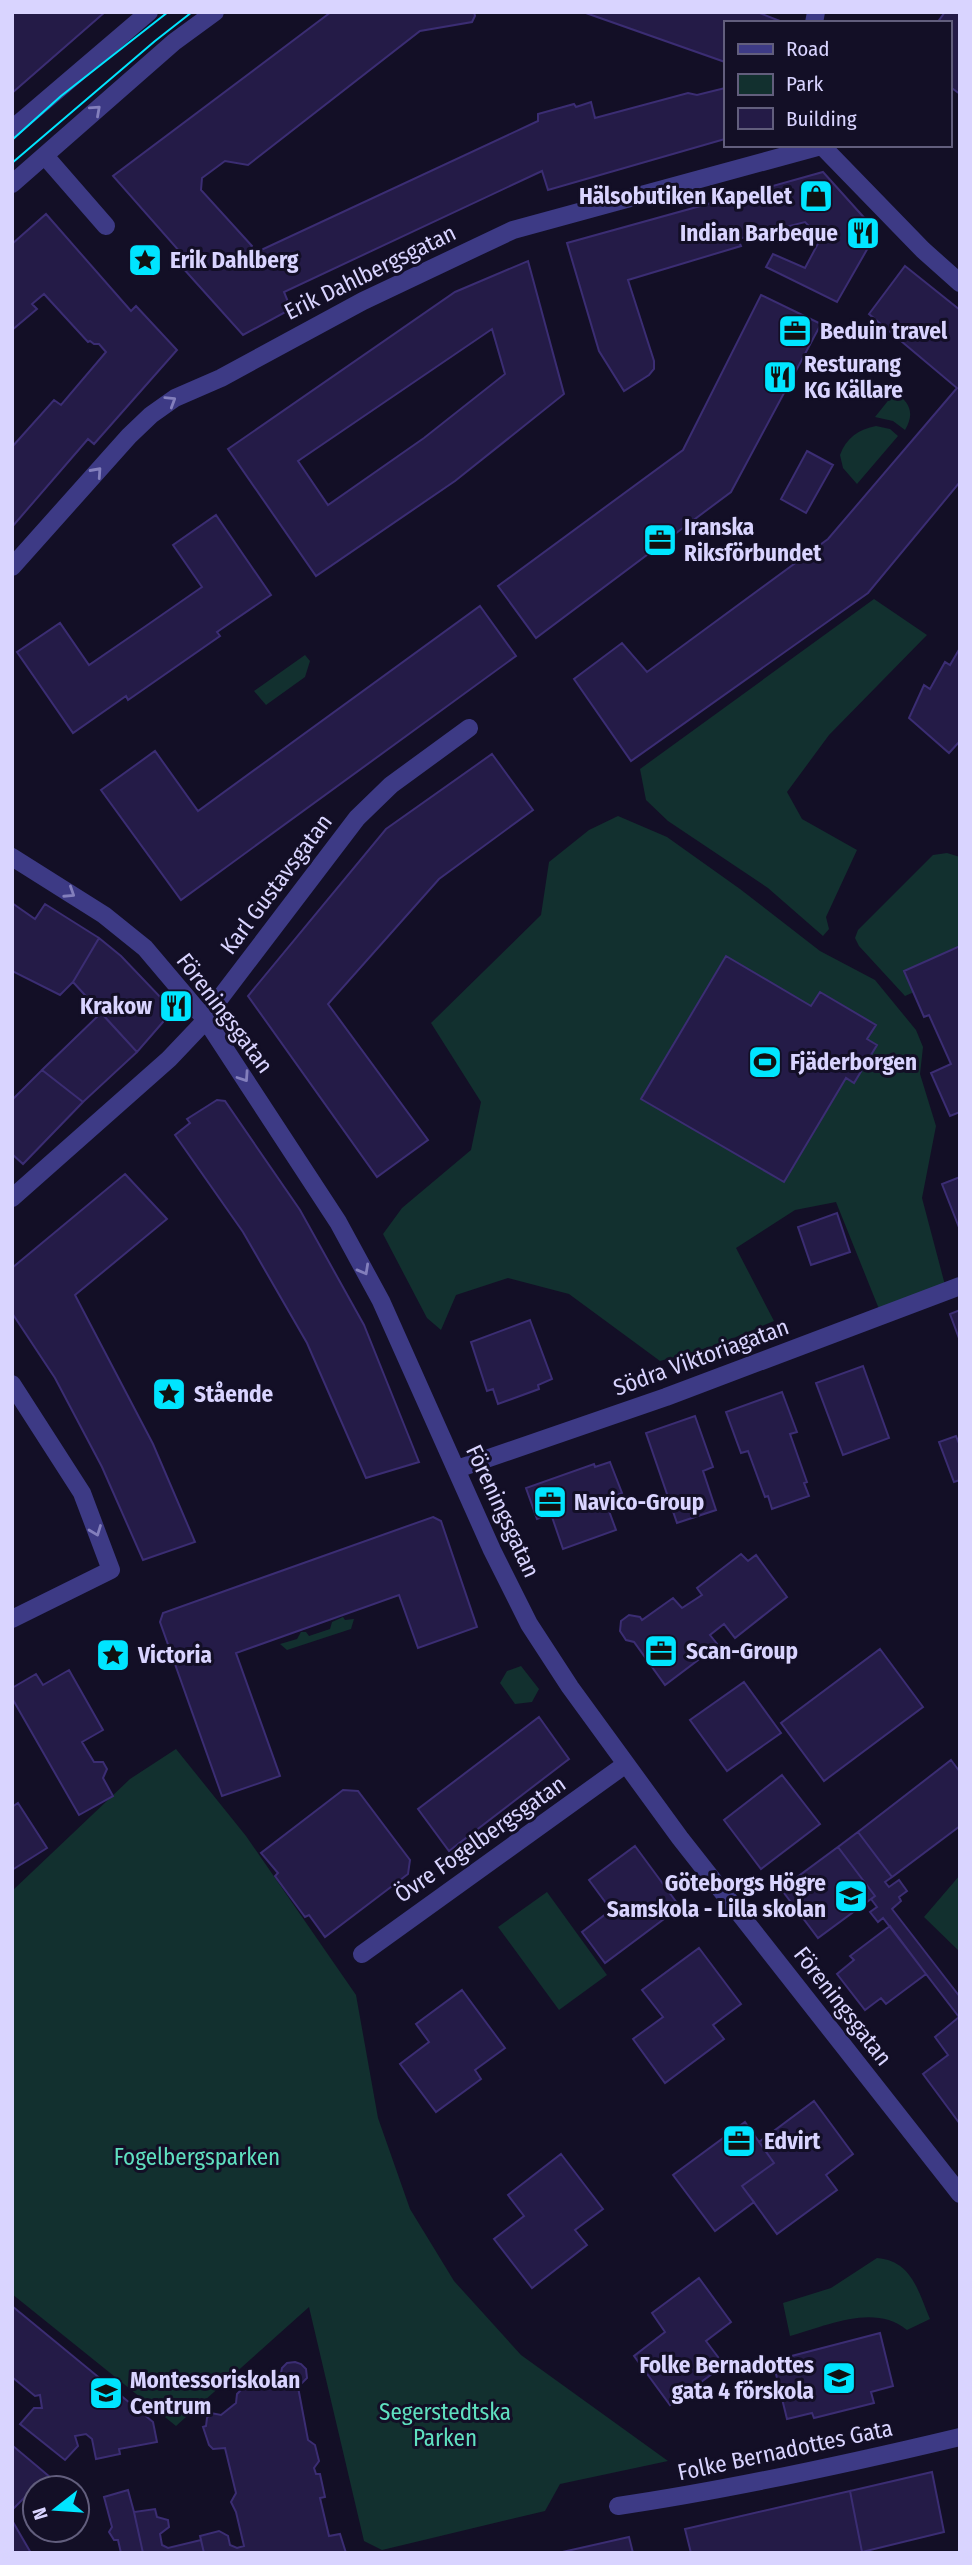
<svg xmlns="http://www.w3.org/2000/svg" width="972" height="2565" viewBox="0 0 972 2565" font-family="'Fira Sans Condensed',sans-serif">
<rect width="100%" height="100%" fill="#130f26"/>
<path fill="#12302f" d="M895,392C910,403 915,413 905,430L893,421L875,417Z
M876,426L890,429L898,436L857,484L843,468L840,455C846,438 859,429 876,426Z
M874,599L927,635L829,735L787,792L802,819L857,850L826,917L829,929L823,936L768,888L668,821L646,800L640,769Z
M305,655L310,661L305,677L266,705L254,691Z
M618,816L667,837L740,889L820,951L875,980L916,1030L923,1047L920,1074L936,1126L922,1198L945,1285L879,1309L836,1202L795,1210L736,1248L774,1321L717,1345L660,1361L569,1294L508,1278L456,1295L441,1330L427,1318L383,1234L402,1208L471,1150L481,1102L431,1023L541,915L549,862L589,830Z
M947,853L960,857V946L904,971L914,992L905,996L859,946L855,938L858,930L933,855Z
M343,1617L345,1620L354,1619L351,1629L287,1650L280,1644L297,1639L301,1632H306L309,1636L330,1629L332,1622Z
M521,1666L539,1689L532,1702L515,1704L500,1683L507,1671Z
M176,1749L246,1836L356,1995L378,2118L410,2209L454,2281L521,2355L668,2461L560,2484L545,2511L382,2550L364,2541L309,2307L176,2426L12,2294V1891L130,1779Z
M960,1875V1952L924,1917Z
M547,1892L607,1975L559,2010L498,1927Z
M877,2258C912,2261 918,2291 930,2319L907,2330C874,2303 827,2326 790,2336L783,2303L831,2288Z"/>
<path fill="#241b47" stroke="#3b2d73" stroke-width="2" fill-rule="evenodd" d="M12,12H105L12,93Z
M331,12H474L475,16L472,22L420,31L248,165L225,161L202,178L201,190L252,246L246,258L255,266L261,260L258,256L259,251L538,121V114L574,104L576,107L591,102L595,118L688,93L697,95L725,88V139L548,190L542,171L284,292L291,309L243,335L182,267L188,261L113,176Z
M583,12H757L785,23H725V62Z
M945,12H960V94L949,86V23H937Z
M823,172L877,232L837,302L766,267L773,254L805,268L821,238L805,222L738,239L741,246L628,280L654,361V369L649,375L624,391L599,351L567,243Z
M46,214L131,311L136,306L177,350L94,444L88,439L12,527V447L54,400L61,405L106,352L99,344H94L90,341L88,342L44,294L32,304L37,309L12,330V244Z
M528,261L564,394L455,481L316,576L228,449L455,292ZM492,329L505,374L424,438L328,505L298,461Z
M905,266L960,310V482L868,593L631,761L574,679L622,643L647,672L828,539L957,388L869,314Z
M761,295L821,324L731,492L536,638L498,586L683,450Z
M807,451L833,465L806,513L781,499Z
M216,515L271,595L217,632L220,636L128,700L126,696L73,733L17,652L60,623L89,665L143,628L202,587L173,545Z
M480,606L516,656L181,900L101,790L155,751L198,811Z
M960,648V741L949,753L909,718L924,685L930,689L945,662L950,665Z
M492,754L533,810L439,879L328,1004L428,1140L377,1177L248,996L386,829Z
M12,903L35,919L45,904L99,938L73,982L60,995L12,971Z
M99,938L121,956L165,1002L163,1022L137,1052L73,982Z
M960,946V1112L950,1116L931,1073L951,1064L929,1015L924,1017L904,971Z
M726,956L811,1006L820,992L876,1025L867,1039L877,1045L854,1083L846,1078L784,1182L641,1099Z
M101,1013L137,1052L83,1102L42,1070Z
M42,1070L83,1102L23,1164L12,1154V1100Z
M217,1100L225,1101L300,1210L364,1325L419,1462L366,1478L307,1343L243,1232L175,1135L190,1123L187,1119Z
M125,1174L167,1219L75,1295L153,1444L195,1542L143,1560L102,1467L55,1378L12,1313V1268Z
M960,1177V1230L942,1184Z
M837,1213L850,1252L811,1265L798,1227Z
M960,1310V1341L950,1314Z
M530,1320L552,1379L538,1385L539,1389L498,1404L493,1389L487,1391L471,1342Z
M863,1366L889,1438L843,1455L816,1383Z
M782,1392L797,1432L790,1434L807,1482L804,1483L809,1496L772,1509L768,1496L765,1497L748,1451L741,1453L726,1412Z
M695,1416L713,1467L703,1471L716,1510L677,1523L646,1433Z
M956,1436L960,1446V1480L954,1482L939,1442Z
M610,1462L622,1493L605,1500L616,1530L563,1549L551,1514L537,1519L526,1488L594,1464L595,1467Z
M433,1517L441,1521L477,1627L418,1648L399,1595L236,1653L280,1776L222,1796L160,1622L163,1613Z
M741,1554L748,1561L756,1555L787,1597L735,1638L724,1624L710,1635L718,1645L665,1685L634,1642L626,1640L620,1631L621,1621L629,1615L640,1617L642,1620L673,1598L682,1608L702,1595L697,1588Z
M880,1649L923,1707L824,1781L781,1723Z
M69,1670L103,1730L82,1742L94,1762H103L107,1769L103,1778L113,1796L79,1815L12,1698V1688L36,1674L43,1685Z
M744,1682L781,1733L727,1771L690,1720Z
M539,1717L569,1759L449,1851L418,1809Z
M951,1760L960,1772V1826L892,1877L858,1832Z
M782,1775L820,1824L761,1869L724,1820Z
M343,1790L358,1791L410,1860L408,1874L325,1937L309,1915L305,1917L275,1876L278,1873L261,1853Z
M18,1803L47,1848L12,1870V1807Z
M858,1832L892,1877L885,1882L889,1887L899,1880L907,1891L899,1897L901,1901L892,1909L960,1997L959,2017L883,1918L878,1922L870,1912L877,1907L871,1899L875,1896L838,1847Z
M635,1846L680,1907L605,1963L582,1932L611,1910L589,1880Z
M838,1847L875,1896L818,1938L781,1889Z
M890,1926L926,1974L886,2004L881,1998L865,2010L837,1974L854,1960L850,1956Z
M699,1948L741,2004L713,2025L724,2039L665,2083L633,2039L663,2017L642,1990Z
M462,1990L505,2048L475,2070L481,2079L436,2112L400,2064L429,2042L416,2024Z
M959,2017H960V2124L923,2074L948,2055L935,2037Z
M814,2101L853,2154L826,2175L837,2190L777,2234L742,2186L774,2163L759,2142Z
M745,2122L774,2163L742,2186L754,2202L715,2231L673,2175Z
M561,2154L603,2209L575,2230L587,2245L532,2288L494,2239L524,2216L508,2195Z
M699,2278L731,2322L706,2341L724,2365L670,2405L634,2356L665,2332L652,2313Z
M12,2306L153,2422L157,2442L119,2449L120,2454L96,2459L92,2439L86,2434L75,2436L78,2446L65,2460L20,2424L34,2408H42L40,2395L35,2396L12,2377Z
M880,2333L893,2386L871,2392L874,2403L814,2418L812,2413L787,2419L775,2370L783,2368L780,2359Z
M295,2362L301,2364L306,2369L307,2378L298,2387L308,2440L315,2445L319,2461L314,2468L316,2474H320L325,2497L320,2498L329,2536L340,2534L346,2553H204L200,2536L219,2531L228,2536L230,2545L237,2548L244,2546L236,2512L231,2502L236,2493L225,2448L213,2449L209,2445L203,2427L206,2426L207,2418L211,2413L221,2415L236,2403L237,2394L245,2386L251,2385L259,2389L281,2373L282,2368L287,2363Z
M13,2446L63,2488H35V2502L27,2495L12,2510Z
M932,2472L944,2532L862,2552L850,2491Z
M128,2490L134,2512L143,2553H121L118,2540H114L109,2532L112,2527L104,2497Z
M850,2491L862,2552L691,2553L685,2529Z
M155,2509L157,2517L168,2520L169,2527L160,2534L162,2545L168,2548L201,2540L204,2553H143L134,2512Z
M12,2522H13L31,2553H12Z
M629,2537L633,2553H558Z"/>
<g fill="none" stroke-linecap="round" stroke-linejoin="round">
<path stroke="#3d3a85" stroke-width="18" d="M814,23L816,12
M12,129L149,12
M821,145L923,250L960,283
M45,156L106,226
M12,184L174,42L215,12
M12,567L129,436L151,415L175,398L221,378L363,301L513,230L821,146
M12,857L104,915L145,948L206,1020L338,1222L381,1301L492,1550L529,1624L570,1687L680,1838L960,2194
M12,1198L169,1059L206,1020L217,1002L357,818L391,785L469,728
M12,1384L82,1493L111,1570L12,1619
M457,1469L666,1397L960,1286
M362,1954L626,1764
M618,2506C733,2489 847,2464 960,2437"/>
<path stroke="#00e5ff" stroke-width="2" d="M12,140L61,96L168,12
M12,163L155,41L192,12"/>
</g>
<defs><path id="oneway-chevron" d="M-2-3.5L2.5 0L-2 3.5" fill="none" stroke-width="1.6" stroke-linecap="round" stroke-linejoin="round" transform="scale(1.75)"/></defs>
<g stroke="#837fbc">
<use href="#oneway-chevron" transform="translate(96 110) rotate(-42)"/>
<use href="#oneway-chevron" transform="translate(171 401) rotate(-32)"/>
<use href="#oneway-chevron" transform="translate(97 472) rotate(-48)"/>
<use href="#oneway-chevron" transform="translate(70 893) rotate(33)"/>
<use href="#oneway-chevron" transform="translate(244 1077) rotate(56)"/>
<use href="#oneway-chevron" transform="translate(364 1270) rotate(61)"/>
<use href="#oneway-chevron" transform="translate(96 1531) rotate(69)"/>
</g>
<defs>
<g id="shop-square" transform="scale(1.75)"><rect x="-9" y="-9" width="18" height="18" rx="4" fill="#00e5ff" stroke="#130f26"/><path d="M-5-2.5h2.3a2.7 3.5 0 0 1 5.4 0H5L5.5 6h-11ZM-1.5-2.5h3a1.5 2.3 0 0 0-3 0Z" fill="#111"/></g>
<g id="restaurant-square" transform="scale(1.75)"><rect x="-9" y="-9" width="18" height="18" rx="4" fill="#00e5ff" stroke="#130f26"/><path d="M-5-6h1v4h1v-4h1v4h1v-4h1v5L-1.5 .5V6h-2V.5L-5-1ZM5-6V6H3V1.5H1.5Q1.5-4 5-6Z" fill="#111"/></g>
<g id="sight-square" transform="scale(1.75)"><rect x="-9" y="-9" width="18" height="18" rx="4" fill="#00e5ff" stroke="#130f26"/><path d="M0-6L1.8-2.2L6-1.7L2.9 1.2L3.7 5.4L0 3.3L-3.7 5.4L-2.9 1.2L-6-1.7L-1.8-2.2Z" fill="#111"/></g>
<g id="office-square" transform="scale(1.75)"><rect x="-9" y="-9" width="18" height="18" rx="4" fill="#00e5ff" stroke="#130f26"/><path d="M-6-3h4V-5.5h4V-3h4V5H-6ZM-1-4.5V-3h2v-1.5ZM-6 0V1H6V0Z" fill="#111"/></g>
<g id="stadium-square" transform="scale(1.75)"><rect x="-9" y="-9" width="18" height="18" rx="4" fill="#00e5ff" stroke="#130f26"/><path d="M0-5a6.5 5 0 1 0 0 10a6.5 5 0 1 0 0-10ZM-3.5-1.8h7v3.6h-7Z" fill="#111"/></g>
<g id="school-square" transform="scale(1.75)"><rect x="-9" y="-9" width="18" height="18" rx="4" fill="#00e5ff" stroke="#130f26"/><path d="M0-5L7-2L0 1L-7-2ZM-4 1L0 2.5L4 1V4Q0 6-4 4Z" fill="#111"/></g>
</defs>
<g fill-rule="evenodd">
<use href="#shop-square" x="816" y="196"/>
<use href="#restaurant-square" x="863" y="233"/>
<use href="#sight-square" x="145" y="260"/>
<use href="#office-square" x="795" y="331"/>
<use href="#restaurant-square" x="780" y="377"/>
<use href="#office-square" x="660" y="540"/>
<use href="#restaurant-square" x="176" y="1006"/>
<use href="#stadium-square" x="765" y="1062"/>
<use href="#sight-square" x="169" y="1394"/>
<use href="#office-square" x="550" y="1502"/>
<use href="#office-square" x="661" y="1651"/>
<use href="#sight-square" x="113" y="1655"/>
<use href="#school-square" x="851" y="1896"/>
<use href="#office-square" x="739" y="2141"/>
<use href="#school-square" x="839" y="2378"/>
<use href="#school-square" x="106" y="2393"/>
</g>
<g text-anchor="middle" stroke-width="6" stroke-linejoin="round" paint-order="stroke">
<g font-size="23" font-weight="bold" fill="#d9d4ff" stroke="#130f26" text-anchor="start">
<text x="792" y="204" text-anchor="end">Hälsobutiken Kapellet</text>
<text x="838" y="241" text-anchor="end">Indian Barbeque</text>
<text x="170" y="268">Erik Dahlberg</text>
<text x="820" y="339">Beduin travel</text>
<text x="804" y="372">Resturang<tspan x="804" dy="26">KG Källare</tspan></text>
<text x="684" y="535">Iranska<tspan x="684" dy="26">Riksförbundet</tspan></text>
<text x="152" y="1014" text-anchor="end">Krakow</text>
<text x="790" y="1070">Fjäderborgen</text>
<text x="194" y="1402">Stående</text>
<text x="574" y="1510">Navico-Group</text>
<text x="686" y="1659">Scan-Group</text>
<text x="138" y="1663">Victoria</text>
<text x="826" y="1891" text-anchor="end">Göteborgs Högre<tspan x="826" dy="26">Samskola - Lilla skolan</tspan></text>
<text x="764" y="2149">Edvirt</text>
<text x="814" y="2373" text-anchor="end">Folke Bernadottes<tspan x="814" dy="26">gata 4 förskola</tspan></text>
<text x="130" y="2388">Montessoriskolan<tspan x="130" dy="26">Centrum</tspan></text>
</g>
<g font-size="23" fill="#d9d4ff" stroke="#130f26">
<text transform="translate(370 272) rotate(-26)" y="8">Erik Dahlbergsgatan</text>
<text transform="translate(276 884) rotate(-53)" y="8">Karl Gustavsgatan</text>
<text transform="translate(225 1013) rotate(53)" y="8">Föreningsgatan</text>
<text transform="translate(701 1357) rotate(-20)" y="8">Södra Viktoriagatan</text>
<text transform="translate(503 1511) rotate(65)" y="8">Föreningsgatan</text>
<text transform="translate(480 1839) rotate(-35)" y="8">Övre Fogelbergsgatan</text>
<text transform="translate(843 2006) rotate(52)" y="8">Föreningsgatan</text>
<text transform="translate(785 2450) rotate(-12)" y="8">Folke Bernadottes Gata</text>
</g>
<g font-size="23" fill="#5fe0c0" stroke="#130f26">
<text x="197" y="2165">Fogelbergsparken</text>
<text x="445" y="2420">Segerstedtska<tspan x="445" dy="26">Parken</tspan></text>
</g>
</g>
<rect width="972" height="2565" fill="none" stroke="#d9d4ff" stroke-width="28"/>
<rect x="724" y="21" width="228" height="126" fill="#130f26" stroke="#625e7d" stroke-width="2"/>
<rect x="738" y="44" width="35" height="10" fill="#3d3a85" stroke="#625e7d" stroke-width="2"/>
<text x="786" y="56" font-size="21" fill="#d9d4ff">Road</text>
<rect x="738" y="74" width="35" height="21" fill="#12302f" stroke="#625e7d" stroke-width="2"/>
<text x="786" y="91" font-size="21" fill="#d9d4ff">Park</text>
<rect x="738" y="108" width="35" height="21" fill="#241b47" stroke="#625e7d" stroke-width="2"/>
<text x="786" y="126" font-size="21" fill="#d9d4ff">Building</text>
<g transform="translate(56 2509) rotate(253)"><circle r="33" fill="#130f26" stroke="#625e7d" stroke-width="2"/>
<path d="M0-5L12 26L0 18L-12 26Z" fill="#00e5ff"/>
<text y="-10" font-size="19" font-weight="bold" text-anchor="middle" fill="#d9d4ff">N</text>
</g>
</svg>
